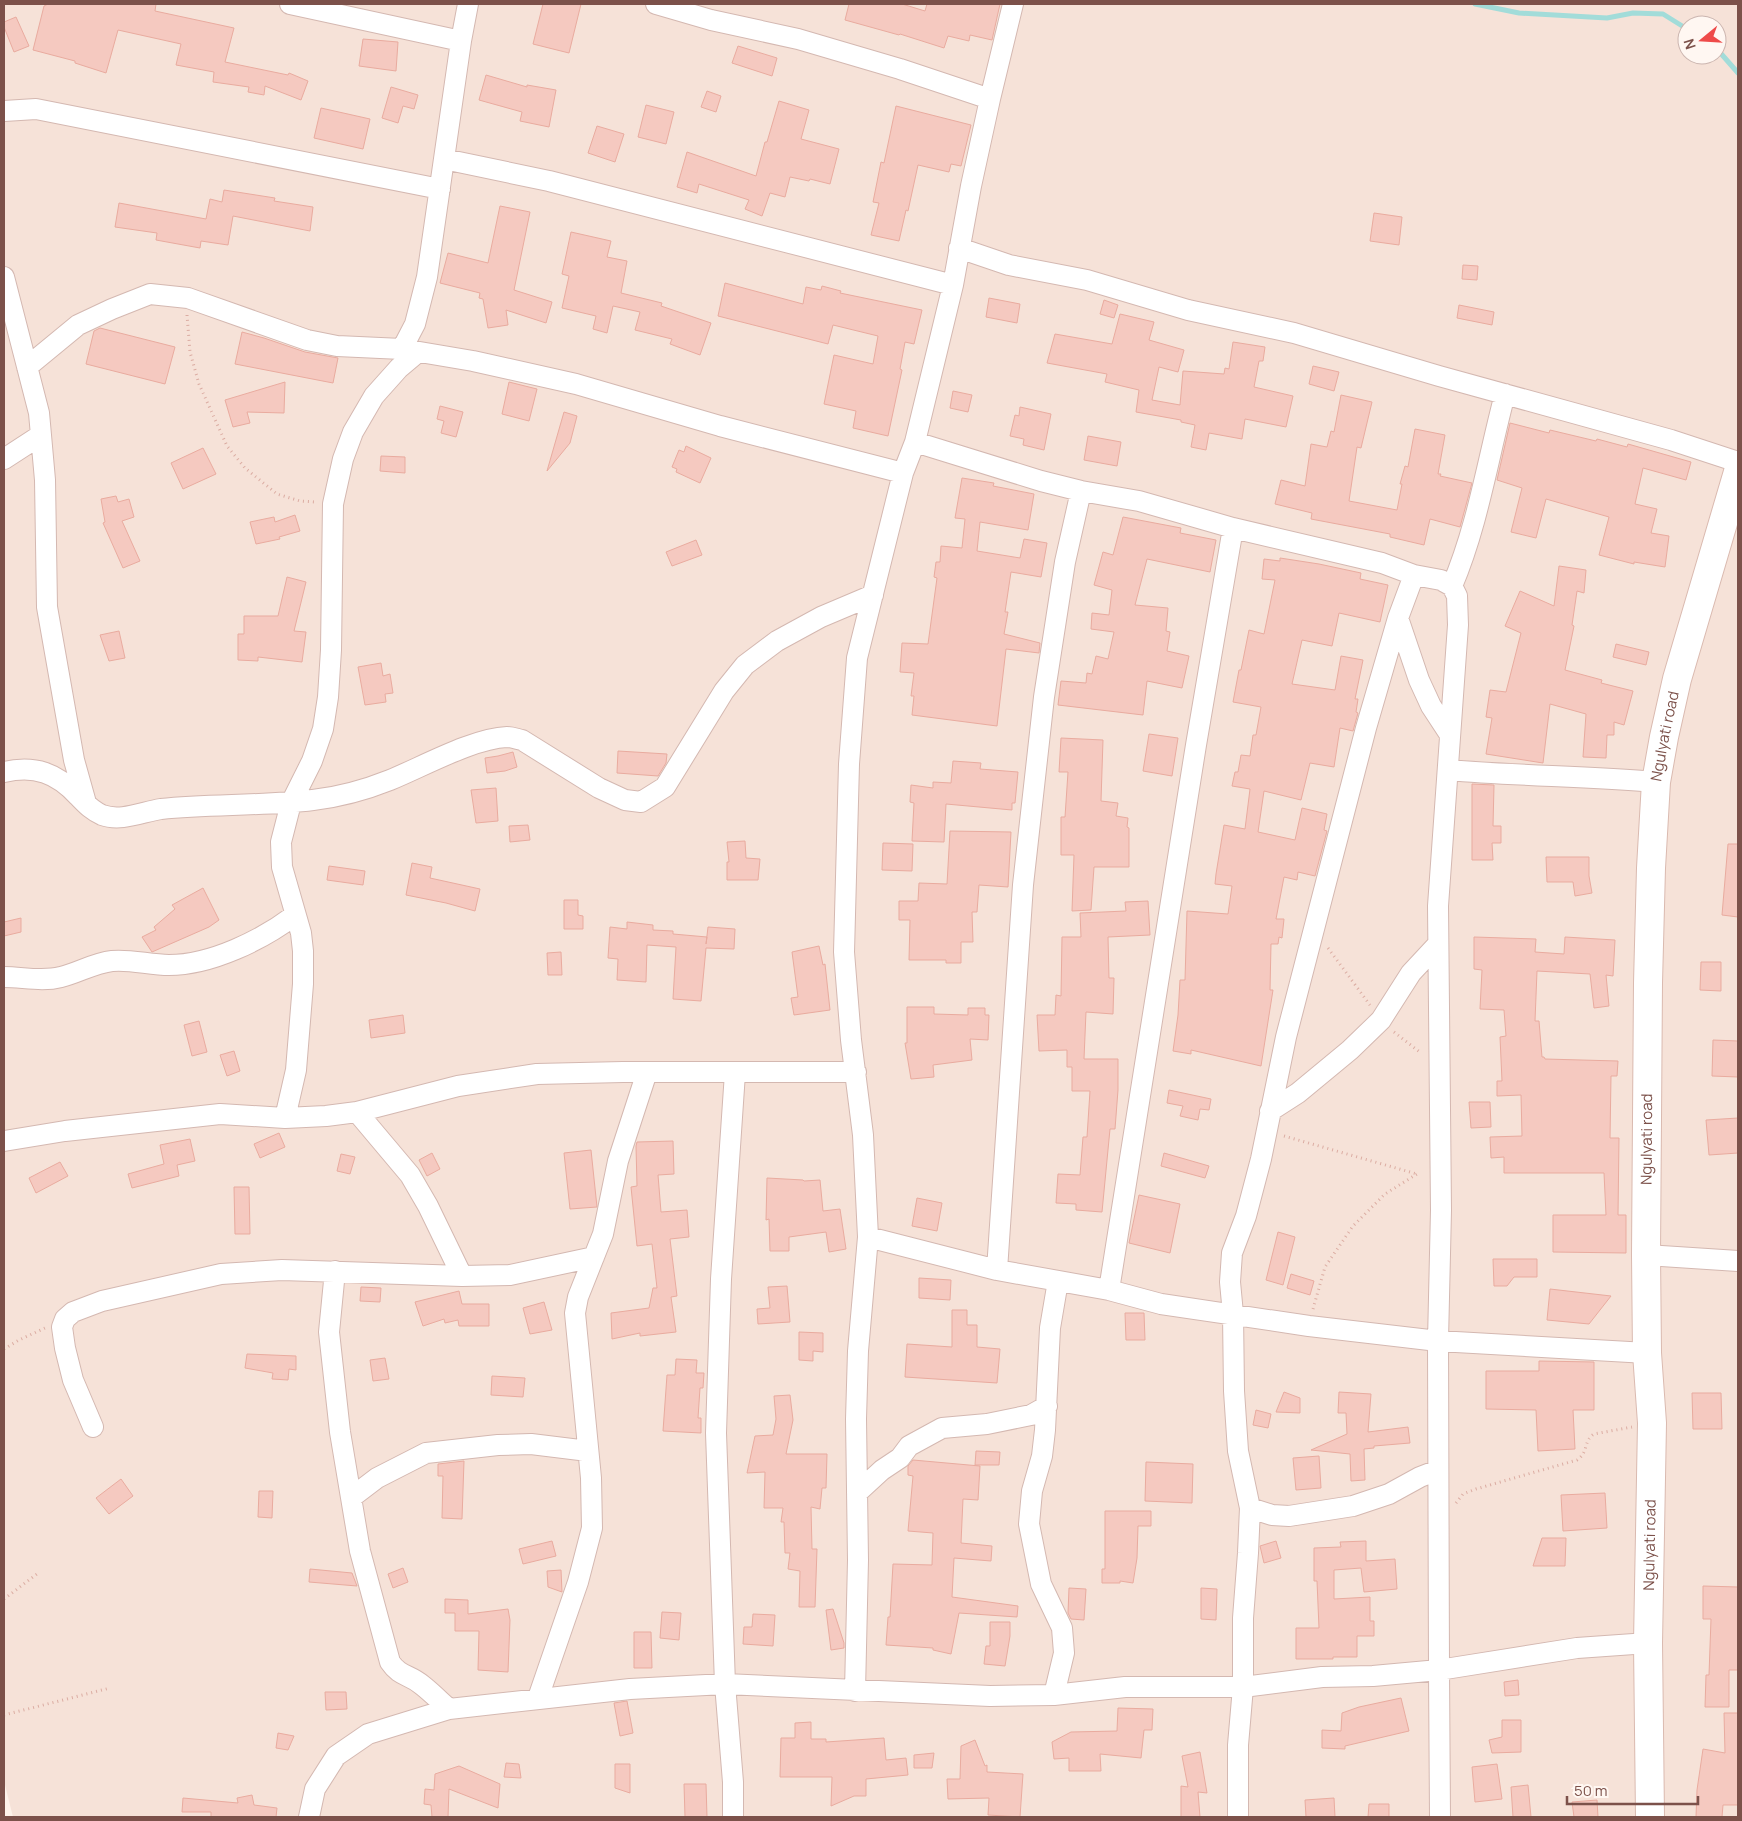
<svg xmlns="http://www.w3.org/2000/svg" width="1742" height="1821" viewBox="0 0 1742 1821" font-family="Manrope,sans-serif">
<rect width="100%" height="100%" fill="#fef2ea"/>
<path fill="#f6e2d8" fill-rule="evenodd" d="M4,4H1738V1817H13L4,1781ZM1687,25H1717V55H1687Z"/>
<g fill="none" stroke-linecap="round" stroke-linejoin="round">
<path stroke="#a2dcd9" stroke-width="5" d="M1475,4L1519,13L1607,18L1633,13L1663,14L1687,29
M1717,49L1738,73"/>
</g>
<path fill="#f5c9c0" stroke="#e9ab9f" d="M48,4H156L155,11L234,28L225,62L288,75L289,73L308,81L301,100L265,86L264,95L248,92L249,87L213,82L214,72L176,65L181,44L118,30L106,73L75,63V61L33,50L44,6Z
M543,4H581L569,53L533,44Z
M849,4H902L925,11L927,4H1000L992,40L970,35L969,41L948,36L944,48L900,34L899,35L845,20Z
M16,17L29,46L14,52L4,27V22Z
M363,39L398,42L396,71L359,66Z
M738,46L777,58L772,76L732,63Z
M486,75L527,87V85L556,90L549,127L520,121L522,112L479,100Z
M391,87L418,95L414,109L403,106L398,123L382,118Z
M707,91L721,96L716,112L701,107Z
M779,101L809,110L801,139L839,149L830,184L810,179L809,181L790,177L785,197L770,193L762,216L745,209L749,200L699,184L697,193L677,187L687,152L756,176L765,142H767Z
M646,105L674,112L666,144L638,137Z
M896,106L971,125L961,166L951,164L949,172L918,165L908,211L906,210L899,241L871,235L879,203L873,202L881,162L884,163Z
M321,108L370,119L363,149L314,138Z
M597,126L624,134L615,162L588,153Z
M224,190L275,198L274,201L313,207L310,231L233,216L228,245L201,241L200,248L156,240L157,233L115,227L119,203L206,219L210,199L222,202Z
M500,206L530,212L514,290L552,302L546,323L506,310L508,325L488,328L483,299L479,298L480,293L440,283L448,253L488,263Z
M1374,213L1402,217L1399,245L1370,241Z
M571,232L611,241L607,257L627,261L621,293L662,303L661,306L711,323L700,355L670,344L672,339L635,330L640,312L613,306L607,333L593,329L596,316L562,308L569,276L562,274Z
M1463,265L1478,266L1477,280L1462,279Z
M725,283L803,304L806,287L821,290L822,286L841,291L840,293L922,310L914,344L905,342L900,369L902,370L888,436L853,428L856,411L824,404L834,355L873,364L878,336L833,325L828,344L718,316Z
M989,298L1020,304L1017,323L986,317Z
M1104,300L1118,305L1114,318L1100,314Z
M1459,305L1494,312L1492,325L1457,318Z
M1120,314L1154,322L1149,340L1184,350L1178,372L1159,367L1152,400L1180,405L1183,371L1224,374L1225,368L1229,369L1233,342L1265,347L1263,361H1259L1254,387L1293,396L1286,427L1245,419L1242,439L1209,433L1206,450L1191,447L1195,425L1181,422V420L1136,412L1139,390L1105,382L1107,374L1047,363L1055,334L1112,344Z
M100,328L175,347L165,384L86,364L94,331Z
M242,332L264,338L305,352L338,358L333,383L235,364Z
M1313,366L1339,372L1334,391L1309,384Z
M285,382L284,413L247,412L250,423L233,427L225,400Z
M509,382L537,389L529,421L502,414Z
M953,391L972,395L968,412L950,408Z
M1341,395L1372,402L1361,448L1357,447L1349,501L1397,510L1402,484H1400L1405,466L1408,467L1415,429L1445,435L1438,474H1441L1440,476L1472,483L1460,527L1430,519L1424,545L1390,537V534L1311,519L1312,513L1275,504L1281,480L1305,486L1311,444L1327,447L1331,431L1334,432Z
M440,406L463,412L456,437L441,433L444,421L437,419Z
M1020,407L1051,414L1044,450L1023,445L1024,439L1010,436L1015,415L1019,416Z
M564,412L577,416L570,443L547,471Z
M1510,423L1549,433L1550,430L1596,441L1597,439L1627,447L1628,444L1691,462L1686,480L1643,468L1635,504L1657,509L1651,533L1669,536L1665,567L1634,562V564L1599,555L1609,517L1546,499L1536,538L1511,532L1522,488L1497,480Z
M1088,436L1121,442L1117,466L1084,460Z
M686,446L711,458L700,483L676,472L677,469L672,467L679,450L684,452Z
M203,448L216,474L183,489L171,463Z
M381,456L405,457V473L380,471Z
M962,478L994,483L993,486L1034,494L1028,530L980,522L977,551L1020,558L1024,539L1047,543L1041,577L1011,572L1005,612H1008L1004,634L1040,643L1039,653L1006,649L997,726L912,715L914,696H911L914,673L900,672L902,643L928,644L937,578L934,577L936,562H940L941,546L962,548L965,519L955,518Z
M116,496L118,502L129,499L134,517L122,521L140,561L123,568L103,523L105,522L101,499Z
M295,515L300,531L279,537L280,539L256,544L250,522L274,517L275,522Z
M1123,517L1181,528L1180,533L1216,540L1210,572L1147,559L1135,605L1168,608L1166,631L1170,632L1167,651L1189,656L1182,688L1147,681L1143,715L1058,705L1061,681L1086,683L1087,673L1092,674L1096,656L1108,659L1114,632L1091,629L1092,613L1109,615L1112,590L1094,585L1103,552L1113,555Z
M696,540L702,555L672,566L666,552Z
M1280,558L1319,564L1361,573L1360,579L1388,585L1380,622L1339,613L1332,646L1302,640L1292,684L1335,690L1341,656L1363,660L1355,699H1358L1356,712L1358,713L1353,731L1340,728L1334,767L1310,763L1301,800L1264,791L1258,832L1295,840L1302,808L1327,814L1324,830L1327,831L1315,876L1298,872L1297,880L1284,877L1276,919H1284L1282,938L1279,937L1278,944H1271L1270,990H1273L1261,1066L1191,1050V1054L1173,1051L1178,1015L1180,980H1185L1187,911L1228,914L1232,886L1215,884L1216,874L1224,825L1245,829L1250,789L1232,786L1235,772H1238L1241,755L1250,756L1253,735H1256L1261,707L1233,702L1239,670H1241L1249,630L1264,634L1275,580L1262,579L1264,559L1280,561Z
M1559,566L1586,570L1584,593L1577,591L1572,625L1574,626L1565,670L1602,680L1601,683L1633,691L1624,725L1614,722V735H1607L1606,758L1583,757L1586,714L1550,704L1543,763L1486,754L1492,718L1486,717L1490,690L1506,692L1521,633L1505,626L1520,591L1554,606Z
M287,577L306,582L294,631L306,632L302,662L258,657V661L238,660V634H244V616H278Z
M119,631L125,658L109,661L100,635Z
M1616,644L1649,652L1646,665L1613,657Z
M381,663L383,676L390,674L393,693L385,694L386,702L365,705L358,667Z
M1149,734L1178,738L1172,776L1143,771Z
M1061,738L1103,740L1101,801L1118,803L1116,816L1128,818L1127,827L1129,828V867H1094L1091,910L1072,911L1074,855H1061V817H1065L1068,772H1059Z
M618,751L667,754L666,763L658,776L617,773Z
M513,752L517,767L505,771L487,773L485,758L498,756Z
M953,761L981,763L980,769L1018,772L1015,803H1012V810L946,804L944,842L912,841L914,803L910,802L911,785L933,788V782L951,783Z
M1472,784L1494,785L1493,826H1501V843H1492L1493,860H1472Z
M496,788L498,821L476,823L471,790Z
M528,825L530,840L510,842L509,826Z
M950,831L1011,832L1008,887L979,885L977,912H972L973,942H961V963H946V960H909L910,920H899V901H918L919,883L947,884Z
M745,841L746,858L760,859L758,880H727V862H729L727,842Z
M883,843L913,844L912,871L882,870Z
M1728,844H1738V917L1722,915Z
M1546,857H1589V876L1592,893L1575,896L1573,882H1547Z
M412,863L432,867L430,878L480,889L475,911L446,903L406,895Z
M329,866L365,871L363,885L327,880Z
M203,888L219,920L209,927L152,952L142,937L156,930L154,927L175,909L172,905Z
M564,900H578V915L583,916V929H564Z
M1148,901L1150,935L1108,937L1109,978H1114L1113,1014L1086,1012L1084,1059H1118V1090L1115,1129H1110L1102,1212L1076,1210V1204L1056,1203L1058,1174L1080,1175L1083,1137H1087L1090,1091H1072V1067H1067V1050L1039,1051L1037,1015H1055L1056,995L1061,996L1062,937H1081L1080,913L1126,911L1125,902Z
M21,918V932L4,936V922Z
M627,922L653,925V930L673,931V934L707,937L706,944L708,927L735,929L734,949L706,948L701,1001L673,999L676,947L647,945L646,982L617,980L618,959L608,958L610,927L627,929Z
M1474,937L1536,939L1535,952L1564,954L1565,937L1615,940L1613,976L1606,975L1609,1006L1594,1008L1590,974L1537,971L1535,1021H1539L1542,1057H1544L1545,1059L1618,1061L1617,1076H1611L1610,1138H1619L1618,1215H1626V1253L1553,1252V1215H1606L1604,1173H1504V1157L1491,1158L1490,1137L1522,1136L1521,1095L1497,1096V1081H1502L1500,1037L1506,1036L1504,1010L1480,1009L1482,970L1474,969Z
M819,946L823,965L825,964L830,1010L794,1015L791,998L798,997L792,952Z
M561,952L562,975H548L547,953Z
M1701,962H1721V991L1700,990Z
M907,1007H934V1014L968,1015V1008H985V1015H989L988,1040L970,1039L972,1060L933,1065L934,1077L911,1079L905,1043H907Z
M403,1015L405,1033L371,1038L369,1020Z
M199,1021L207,1052L192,1056L184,1025Z
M1713,1040L1738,1041V1077L1712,1076Z
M234,1051L240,1071L227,1076L220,1055Z
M1169,1090L1211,1099L1209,1110L1200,1109L1198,1120L1180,1116L1183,1106L1167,1103Z
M1469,1102H1490L1491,1127L1471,1128Z
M1738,1118V1153L1709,1155L1706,1120Z
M279,1133L285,1147L260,1158L254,1144Z
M190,1139L195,1161L177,1165L179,1176L132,1188L128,1174L164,1164L160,1145Z
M673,1141L674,1174L658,1175L661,1212L687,1210L689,1237L670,1239L677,1296L671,1297L676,1332L640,1336V1333L612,1339L611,1313L649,1308L653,1288H657L652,1244L637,1246L631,1187L637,1186L636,1146L637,1142Z
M591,1150L597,1207L570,1209L564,1153Z
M432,1153L440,1169L427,1176L419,1160Z
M1164,1153L1209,1166L1205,1178L1161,1166Z
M341,1154L355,1157L350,1174L337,1171Z
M60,1162L68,1176L36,1193L29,1178Z
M767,1178L803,1180L804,1181L820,1180L823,1211L840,1209L846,1249L829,1252L826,1232L789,1237V1251H770L769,1219L766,1220Z
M234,1187H249L250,1234H235Z
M1139,1195L1180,1204L1170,1253L1129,1243Z
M917,1198L942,1203L937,1231L912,1226Z
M1278,1232L1295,1237L1283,1285L1266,1280Z
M1493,1259H1537V1277H1514L1507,1286H1494Z
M1291,1274L1314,1281L1310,1295L1287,1288Z
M919,1278L951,1280L950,1300L919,1298Z
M787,1286L790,1322L758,1324L757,1309L770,1308L768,1287Z
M361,1287L381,1288L380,1302L360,1301Z
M1550,1289L1611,1296L1589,1324L1547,1320Z
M459,1291L462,1304H489V1326H459L458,1320L445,1323L444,1319L423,1326L415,1302Z
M544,1302L552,1330L530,1334L523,1308Z
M952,1310H967V1325H977V1347L1000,1349L997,1383L905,1377L907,1344L952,1347Z
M1125,1313H1144L1145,1340H1126Z
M799,1332L823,1333V1352L813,1351V1361L799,1360Z
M247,1354L296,1356V1370L289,1369L288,1380L272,1379L273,1373L245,1368Z
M385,1358L389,1379L373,1381L370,1360Z
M676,1359L697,1360L696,1373H704L703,1388H700L698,1418H701V1433L663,1431L667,1375H675Z
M1539,1361L1594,1362V1410H1573L1575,1449L1538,1451L1536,1410L1486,1409V1371H1539Z
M492,1376L525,1378L523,1397L491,1395Z
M1284,1392L1300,1398V1413L1276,1412Z
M1339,1392L1371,1394L1368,1432L1408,1427L1410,1443L1374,1446V1448L1364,1449L1365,1480L1351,1481L1350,1454L1311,1450L1347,1434L1346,1413H1338Z
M1692,1393H1721L1722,1429H1693Z
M790,1395L793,1420L786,1454H827L826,1488H822L820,1509L811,1507L812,1549H817L815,1607H799L800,1571L788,1569L790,1553H785L784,1522H781L783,1508H764L765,1472L747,1473L755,1436L773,1435L776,1419L774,1396Z
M1256,1410L1271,1414L1268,1428L1253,1425Z
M976,1451L1000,1452L999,1465H975Z
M1319,1456L1321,1488L1296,1490L1293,1458Z
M913,1460L980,1466L978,1500L963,1499L961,1543L992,1546L991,1561L954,1558L952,1597L1018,1606L1017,1617L959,1613L951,1654L933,1650V1648L886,1645L888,1617H890L893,1564L932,1565L933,1533L908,1531L913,1476L908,1475V1466Z
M464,1461L462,1519L442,1518L443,1476H438V1464Z
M1146,1462L1193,1464L1192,1503L1145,1501Z
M121,1479L133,1496L109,1514L96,1498Z
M259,1491H273L272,1518L258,1517Z
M1605,1493L1607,1528L1563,1531L1561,1495Z
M1105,1511H1151V1526H1138L1137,1558L1133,1583L1120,1581V1583H1102V1569H1105Z
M1542,1538H1566L1565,1566H1533Z
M552,1541L556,1556L523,1564L519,1549Z
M1276,1541L1281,1558L1264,1563L1260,1546Z
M1366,1541V1561L1395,1559L1397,1589L1364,1592L1361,1568L1334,1570V1599L1370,1597V1621H1374V1636H1357V1657H1333V1659H1296V1628H1319L1317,1581H1314V1548L1341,1547L1340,1542Z
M403,1568L408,1582L393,1588L388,1574Z
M310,1569L352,1573L357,1586L309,1582Z
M561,1570L562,1592L548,1587L547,1571Z
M1703,1586L1738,1587V1670H1729V1707H1705L1706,1675H1709L1711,1619H1703Z
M1069,1588L1086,1589L1084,1620L1071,1619L1068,1613Z
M1201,1588L1217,1589L1216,1620L1201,1619Z
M445,1599L468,1600V1614L508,1609L510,1620L508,1672L478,1670L479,1631H455V1613H445Z
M833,1609L844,1643V1648L831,1650L826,1610Z
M662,1612L681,1613L679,1640L660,1638Z
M753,1614L775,1615L773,1646L743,1644L744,1627H752Z
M990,1622H1010V1636L1005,1666L984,1664L986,1646H990Z
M634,1632H651L652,1668H634Z
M1518,1680L1519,1695L1505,1696L1504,1682Z
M325,1692H346L347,1709L326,1710Z
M1401,1698L1409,1731L1345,1746V1749L1322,1748V1730L1341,1731L1342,1713L1359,1707Z
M627,1701L633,1733L620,1736L614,1703Z
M1118,1708L1153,1709L1152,1730H1144L1141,1758L1100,1754L1101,1771H1069V1758L1054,1759L1052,1742L1071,1732L1117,1731Z
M1724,1713H1738V1805H1723L1722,1817H1696L1697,1790L1703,1749L1725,1753Z
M1502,1720H1521V1752L1492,1753L1489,1740L1502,1737Z
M811,1722V1739H826V1742L884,1738L886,1760L906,1758L908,1775L866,1779V1796H854L831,1806L832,1777H780L781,1738H795V1723Z
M278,1733L294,1736L288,1750L276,1748Z
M975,1740L985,1766L987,1765V1772L1023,1774L1020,1817L988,1815L989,1798L948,1799L947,1779H960L961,1746Z
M1200,1752L1207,1793L1198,1792L1200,1817H1181V1786L1188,1787L1182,1756Z
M934,1753L932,1768H914V1755Z
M506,1763L519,1764L521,1778L504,1777Z
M615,1764H630V1793L615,1788Z
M1497,1764L1502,1799L1475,1802L1472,1767Z
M459,1766L500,1784L498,1808L449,1789L448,1817H432L431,1805L424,1804L425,1789L434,1790L435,1774Z
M684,1784H706L707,1817H685Z
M1528,1785L1531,1817H1513L1511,1787Z
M252,1795L254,1805L277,1808L276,1817H211V1812H182L183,1798L238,1803L237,1798Z
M1334,1798L1335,1817H1306L1305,1800Z
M1597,1800L1598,1817H1574L1572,1802Z
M1369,1804H1389V1817H1368Z"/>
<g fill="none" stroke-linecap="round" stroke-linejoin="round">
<g stroke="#d4b8b1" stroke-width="22">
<path id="street" d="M290,4L461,41
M656,4L711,20L798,39L900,69L990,99
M4,111L36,109L440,189
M444,159L549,181L953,285
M959,248L1009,265L1087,280L1188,310L1294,333L1439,376L1671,440L1738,462
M4,277L39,413L45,480L47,607L74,760L86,803
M402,349L415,324L427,277L461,41L468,4
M27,367L78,325L112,309L150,294L188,298L307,340L337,346L402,349L473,361L576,384L720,426L903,473
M915,442L1041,481L1081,491L1139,501L1233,528L1382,563L1414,575L1441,580L1452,586L1457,596L1458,625L1438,906L1441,1210L1438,1341L1647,1353
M4,459L41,435
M1452,586C1478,525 1488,458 1505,394
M1398,618L1419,680L1431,706L1450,735
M1448,770C1517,776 1587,776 1656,782
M4,772C35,765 57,773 78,796C86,804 91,810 102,815C121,822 142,812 161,809C212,804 263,806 313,800C339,797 365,790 390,780C422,767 474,738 507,737C512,737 517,739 522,740L599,788L625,800L641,802L665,787L724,691L745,665L777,641L821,617L873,595
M4,977C23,977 42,982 61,977C78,973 94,963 112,961C130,959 150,965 169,965C211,965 262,940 295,915
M1270,1111L1298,1093L1350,1050L1381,1020L1411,973L1438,944
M357,1112L410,1175L428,1206L462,1276
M285,1118L296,1070L303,984V951L301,933L282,867L281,842L291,803L312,761L323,729L328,697L331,650L333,504L343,459L353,432L374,396L399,368L418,352
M4,1141L65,1131L220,1114L285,1118L326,1116L357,1112L458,1086L537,1074L623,1072H856
M868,1237L997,1270L1109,1290L1161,1304L1309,1326L1438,1341L1439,1670L1440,1817
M1646,1255L1738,1261
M997,1270L1023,885L1044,697L1065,562L1081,491
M335,1271L329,1332L340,1432L360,1551L390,1662C400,1677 409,1674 422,1685C431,1692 440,1701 449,1709
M1109,1290L1196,745L1233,528
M93,1427L73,1380L65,1348L62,1327L65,1319L73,1312L102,1301L221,1274L282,1270L462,1276L510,1275L594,1257
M857,1493L882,1470L900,1458L909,1446L942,1428L987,1424L1031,1415L1047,1406
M352,1497L377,1478L426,1453L498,1445L531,1444L588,1451
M1250,1508L1272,1515L1289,1516L1353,1506L1389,1494L1420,1477L1438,1470
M855,1691L858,1560L856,1419L858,1351L868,1237L863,1135L851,1040L844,952L849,764L857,658L903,473L915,442L953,285L971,186L990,99L1013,4
M1054,1695L1064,1653L1062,1628L1041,1584L1029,1524L1032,1491L1042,1456L1045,1430L1050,1328L1058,1281
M538,1698L578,1582L592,1528L591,1478L575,1313L578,1297L603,1234L618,1161L647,1072
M309,1817L315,1789L336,1756L368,1734L449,1709L630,1689L725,1684L990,1696L1054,1695L1125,1687H1243L1322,1677L1373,1676L1439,1670L1577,1648L1648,1643
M733,1817V1782L725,1684L716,1433L721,1279L735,1073
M1238,1817V1745L1243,1687V1618L1248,1553L1250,1508L1238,1451L1234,1391L1233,1314L1230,1282L1232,1253L1246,1216L1261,1159L1286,1037L1366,728L1398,618L1414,575"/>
</g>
<g stroke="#dabab0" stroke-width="30">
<g id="secondary">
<path id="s1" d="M1650,1817L1648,1643L1652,1423L1647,1353L1646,1255L1648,983L1651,868L1656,782L1664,737L1677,679L1738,472"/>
</g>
</g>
<path stroke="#dbaca2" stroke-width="3" stroke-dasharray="1 4" stroke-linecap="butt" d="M187,315L190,352L199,384L227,446L245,468L277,494L300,501L315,502
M1328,948L1370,1005
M1394,1032L1421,1053
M1284,1136L1417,1174
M1313,1309L1325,1267L1353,1226L1385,1194L1417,1174
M4,1349L19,1340L45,1328
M1456,1503L1463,1494L1476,1489L1577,1460C1589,1452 1583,1441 1594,1434L1632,1427
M4,1599L37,1574
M4,1715L110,1688"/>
<use href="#street" stroke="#fff" stroke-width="20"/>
<use href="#secondary" stroke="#fff" stroke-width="28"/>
</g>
<g text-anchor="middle" stroke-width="4.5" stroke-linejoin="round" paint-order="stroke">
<g font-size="15" fill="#7c514a" stroke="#fff7f2">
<text dy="5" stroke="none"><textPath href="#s1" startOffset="1082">Ngulyati road</textPath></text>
<text dy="5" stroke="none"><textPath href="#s1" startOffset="678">Ngulyati road</textPath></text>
<text dy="5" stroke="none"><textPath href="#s1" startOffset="272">Ngulyati road</textPath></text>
</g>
</g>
<rect width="1742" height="1821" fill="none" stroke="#7c514a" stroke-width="10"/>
<g transform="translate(1702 40) rotate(252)"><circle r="24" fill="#fff7f2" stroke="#cbb5af"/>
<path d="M0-4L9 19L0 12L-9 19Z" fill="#ee4a49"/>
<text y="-8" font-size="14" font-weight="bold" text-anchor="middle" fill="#7c514a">N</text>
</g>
<path d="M1567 1796v8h131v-8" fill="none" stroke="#7c514a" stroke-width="2.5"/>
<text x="1574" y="1796" font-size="15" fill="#7c514a" stroke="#fff7f2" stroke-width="4" paint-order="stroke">50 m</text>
</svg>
